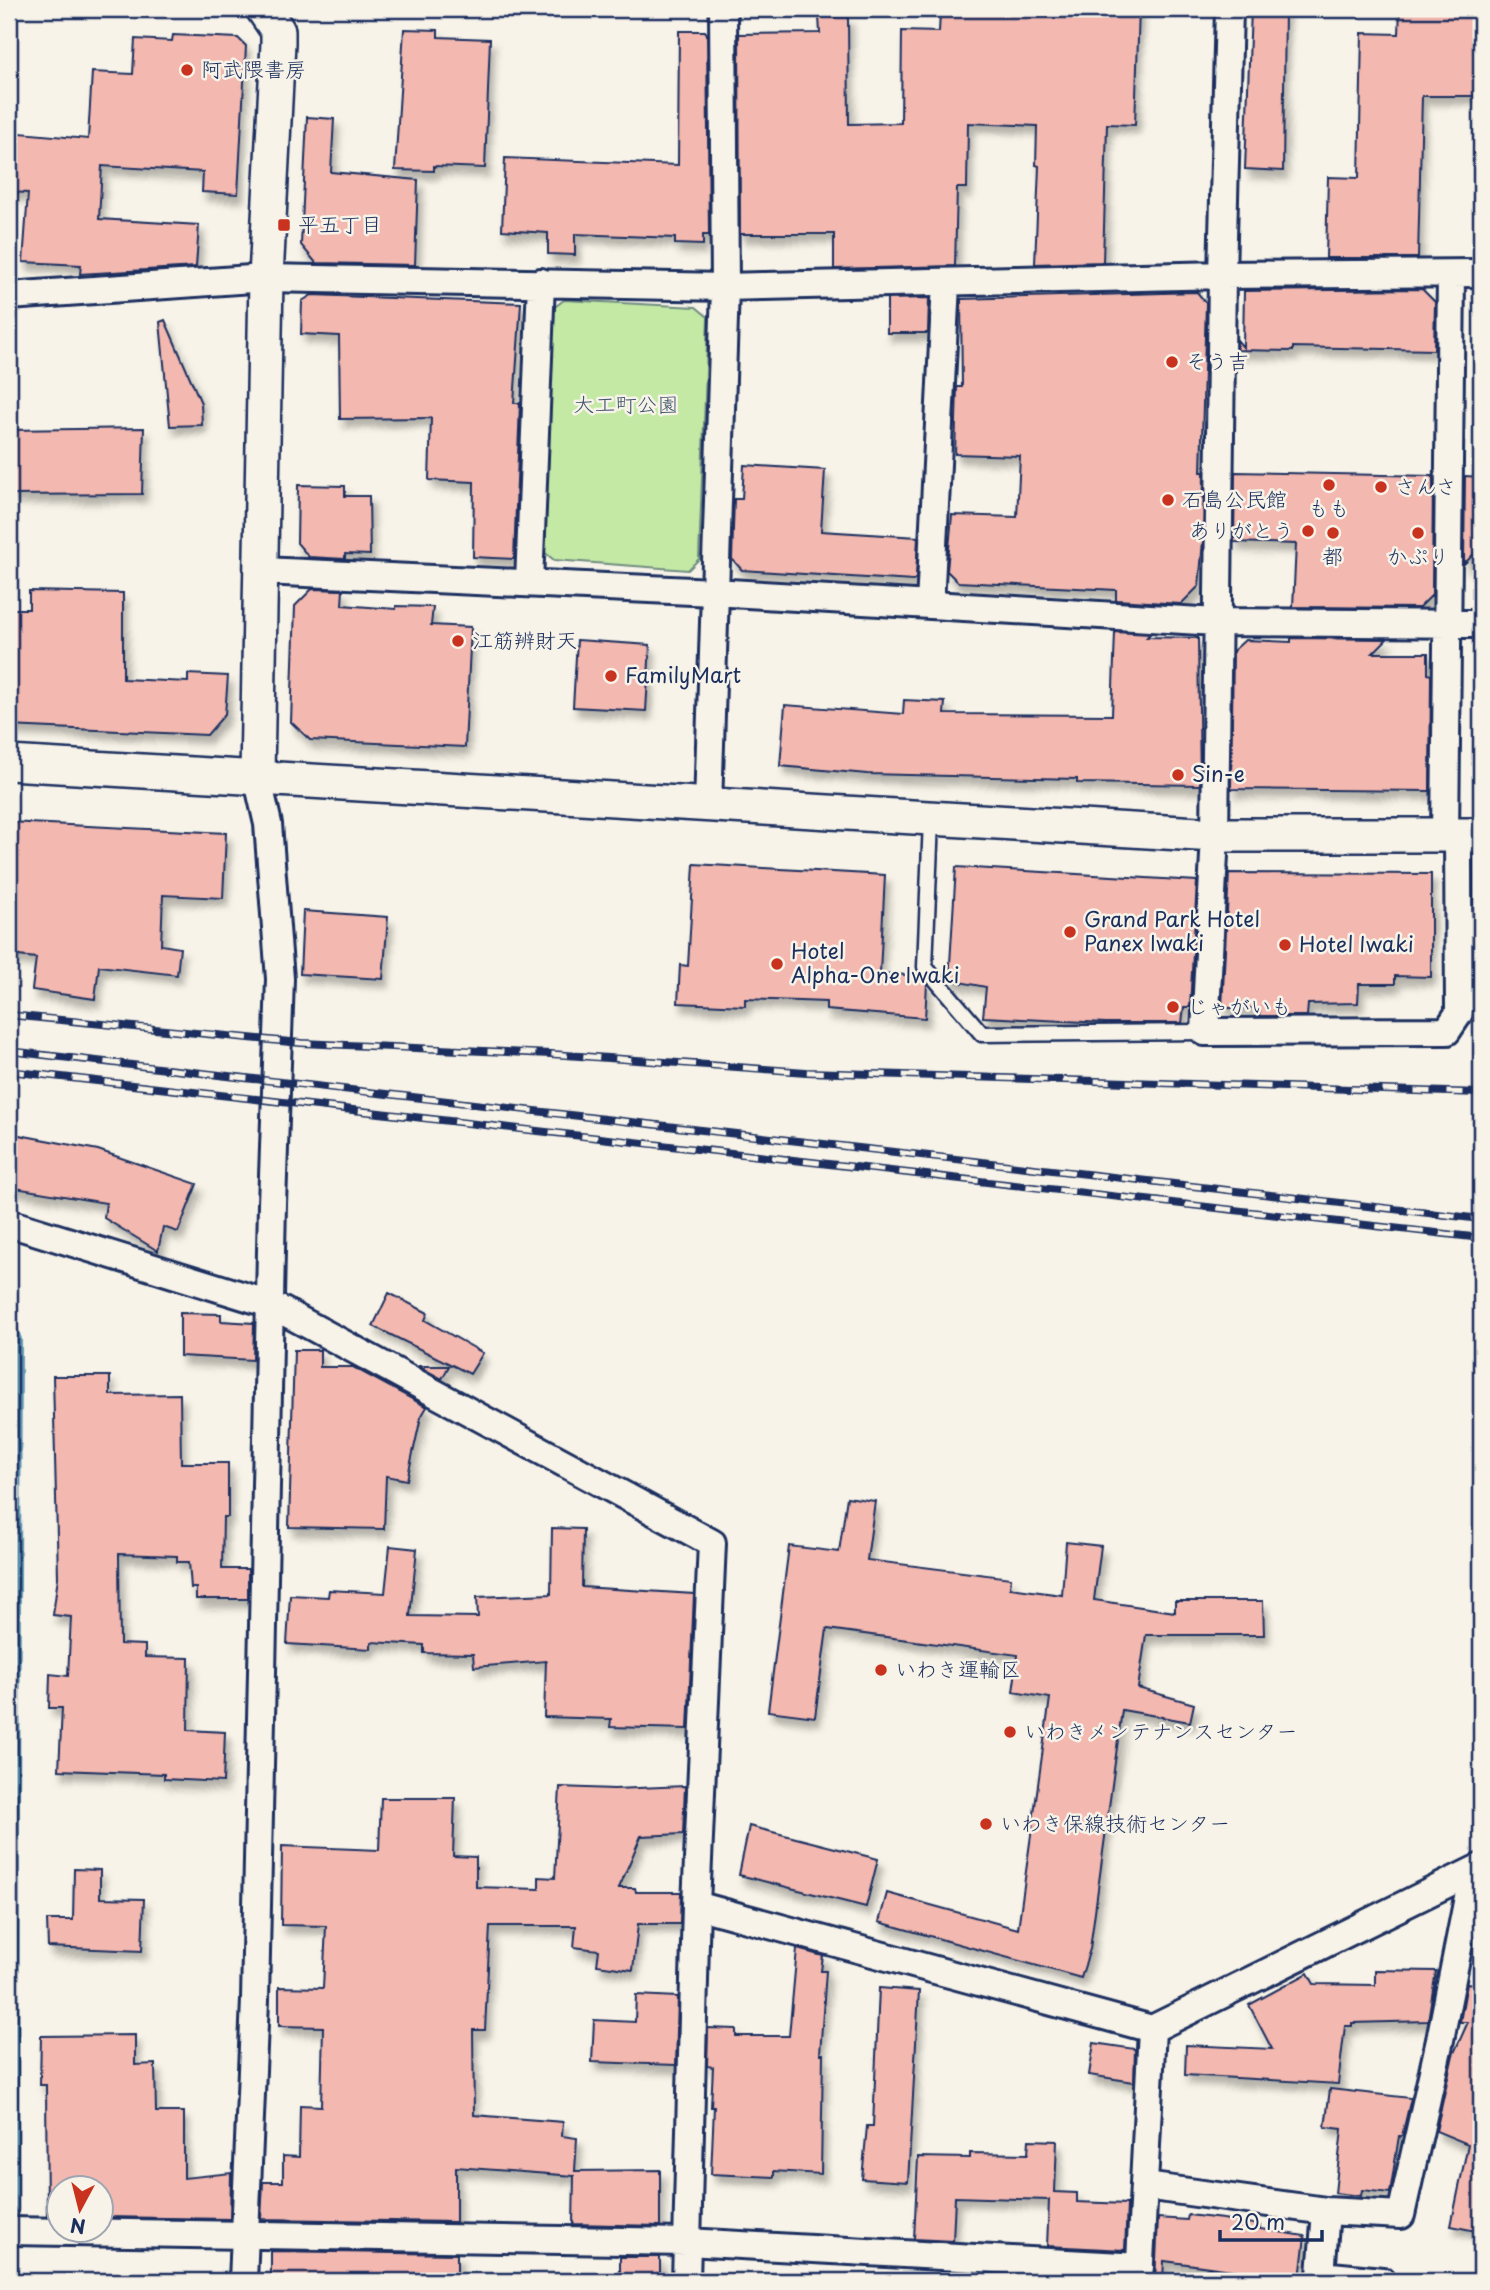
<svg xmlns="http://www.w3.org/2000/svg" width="1490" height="2290" viewBox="0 0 1490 2290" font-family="'Playpen Sans','Klee One',sans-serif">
<defs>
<filter id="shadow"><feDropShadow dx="4.5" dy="8" stdDeviation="3.5" flood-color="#0004"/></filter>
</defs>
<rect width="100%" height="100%" fill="#f7f3e8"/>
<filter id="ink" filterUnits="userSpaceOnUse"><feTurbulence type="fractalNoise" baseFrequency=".0143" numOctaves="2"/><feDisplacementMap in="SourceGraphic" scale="14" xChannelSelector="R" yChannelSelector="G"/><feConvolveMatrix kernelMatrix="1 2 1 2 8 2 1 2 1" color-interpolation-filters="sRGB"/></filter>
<g filter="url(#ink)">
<path fill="#c3e9a4" stroke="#6f8c81" stroke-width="2" d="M564,300L696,307L708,317L699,559L688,570L554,560L543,551L552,309Z"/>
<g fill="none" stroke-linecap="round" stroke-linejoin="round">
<path stroke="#5f97b3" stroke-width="10" d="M9,1318L17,1340L13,2281"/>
</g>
<path fill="#f3b8af" stroke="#1b2f5e" stroke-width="2" filter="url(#shadow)" d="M1042,9H1139L1135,125L1107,124L1103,262L1035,264L1039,166L1036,165L1037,126L968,123L967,188H957L955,266L834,269V234H740L739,34L820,33L819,17H848L849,124L901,123L902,31L939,32L940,13H1042Z
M1251,9H1285L1283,171L1245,169Z
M1400,9H1481V96H1422L1418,258H1326L1328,177L1359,178L1362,33L1399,34Z
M404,29L438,30V37L490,39L485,168L434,166V171L395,170Z
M679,31H705L707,34L709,235H703V245L675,244V238L575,234V255L548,254V233L502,230L505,158L678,165Z
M173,35L238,38L246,46L238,194L202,192L203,172L102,166L99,219L199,225L196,267L80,274L81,265L23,262L28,193L9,192V132L88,139L92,72L133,74L135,39L172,41Z
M307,117L334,119L331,172L418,180L415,265L316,263L301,245Z
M1422,289L1435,302L1434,350L1293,347V351L1237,350V340L1243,347L1244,291Z
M1197,292L1206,303L1201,472H1204L1203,541L1199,586L1181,604L1116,600V590L958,582L947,571L952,515L1017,517L1020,456L955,454L957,387H962L961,299Z
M312,295L521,303L514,403H520L514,559L473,557L474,482L429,480L431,418L340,419L339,336L301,334L302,301Z
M929,298L928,333H887V299Z
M165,320L201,403L202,425L170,426L160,322Z
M144,428L142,494L9,495V430Z
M744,465L825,470L821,531L918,537L916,578L913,581L742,570L732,559L734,499H742Z
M1235,472L1433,476L1432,595L1419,608L1293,607L1296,544L1234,542Z
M1465,476L1481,477V547L1464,564Z
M298,485L345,486V496H369L370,555L345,554V559L309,557L297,543Z
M312,589L343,590L342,605L396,609V606L433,607L431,625L471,627L465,747L310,740L291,722L295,606Z
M29,591L123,593V679L188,682V674L228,676L225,714L207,735L9,726V609H29Z
M1115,632L1150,634L1147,637L1198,638L1200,785L1077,783V779L867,774L780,766L785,705L903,714L904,700L945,702L944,714L1112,715Z
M1291,638L1387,639L1373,653H1428V674L1431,675L1430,791L1231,789L1233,651L1245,640L1291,642Z
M577,640L650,645L646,711L573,707Z
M9,822L226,833L223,898L163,895L161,945L180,948L177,975L99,966L95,999L32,990L36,958L9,955Z
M694,864L885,875L880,973L920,976L927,984L925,1018L826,1010V1002L745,999V1006L678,1003L680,965L688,966Z
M956,867L1197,881L1190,1007H1184L1182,1023H1106L983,1017L986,987L949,980Z
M1229,873L1431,874V977L1395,976V984H1359L1358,1003L1308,1004L1307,1016H1259L1260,1008H1222Z
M303,911L388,917L383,979L300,974Z
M14,1134L98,1150L197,1184L178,1232L163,1227L158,1251L104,1218L106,1203L9,1187V1138L13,1139Z
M389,1293L428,1313L425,1320L483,1353L470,1374L373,1326Z
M180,1313L221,1314V1321L254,1323L253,1360L180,1356Z
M294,1350H320V1367H353L427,1407L421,1417L407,1480L386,1476L384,1529L289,1527Z
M418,1366H449L442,1379Z
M53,1376H110V1395L180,1394L181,1463H228V1517H223L222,1569H248V1599H196V1588H191L189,1562H177V1556L119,1554L120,1644L145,1645V1657L189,1658L188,1730L225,1732L223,1782L164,1779V1774L59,1770L62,1708H49L50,1674L68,1676L71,1617L53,1615L58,1577Z
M847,1497L875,1501L867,1560L1011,1578L1010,1588L1062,1595L1066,1542L1101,1546L1094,1600L1175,1612V1601H1263L1264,1635H1146L1138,1688L1194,1704L1190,1722L1122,1710L1090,1949L1081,1978L879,1922L887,1893L1018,1929L1050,1698L1013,1692L1018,1655L827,1629L815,1717L768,1711L789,1546L839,1552Z
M552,1528L583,1529L582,1587L694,1594L688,1729L610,1727L611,1719L544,1717L546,1661L474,1667L473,1654L424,1653V1645L371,1642V1649L287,1644L290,1595L328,1597L329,1590L385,1593L390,1546L417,1549L410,1616L478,1617L477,1597L551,1594Z
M685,1786L683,1834L641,1836L619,1888H635L636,1892H681L680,1924H638L633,1970L597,1965L599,1950L574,1947L576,1926H490L485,2030H473L474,2115L563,2122L562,2136L577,2138L575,2171L660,2170V2226L573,2224L574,2176L456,2167V2222L261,2219L263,2182H283V2156L299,2157L300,2105L321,2106L323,2027L279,2026V1987L323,1988L326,1926L281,1925L282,1846L379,1850L381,1798H455L453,1856L476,1857V1887L539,1889V1877L555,1878L560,1787L614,1789Z
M749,1826L878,1859L866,1907L739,1875Z
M74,1869L100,1870V1898L144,1899L142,1951L48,1947L47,1920H73Z
M797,1949L823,1956L821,1971H826L820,2054H823L821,2174L774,2171V2177L711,2174L714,2107H711L713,2067L707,2066L708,2028L736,2029V2036H789Z
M1375,1970L1436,1971L1428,2021L1352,2023V2026H1345L1338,2084L1185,2075L1186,2045L1272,2049L1249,2005L1308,1973L1314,1984L1375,1985Z
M1467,1983L1481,1985V2232L1451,2226L1468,2144L1436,2131L1453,2055L1468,2022H1460Z
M879,1988L919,1991L908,2182L862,2179L867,2126H873Z
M636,1995L678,1997L676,2065L592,2062L594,2020L635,2022Z
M135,2035V2065L155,2064L156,2112H184V2178L231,2173L230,2219L102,2217V2188H60V2216H47L46,2085H40L41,2036Z
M1094,2043L1135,2049L1134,2082L1089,2075Z
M1330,2089L1411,2098L1402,2136H1399L1390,2193L1362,2190L1361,2196L1335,2193L1342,2129L1325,2127Z
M1029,2140L1057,2141L1055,2192L1077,2193V2202L1127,2204L1125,2250L1047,2246L1049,2200L955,2197L953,2241L914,2239L918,2157L970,2158V2153L1028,2154Z
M1188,2215L1223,2219L1260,2225V2229L1305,2236L1300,2279L1164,2261L1163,2281H1155L1158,2218L1187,2220Z
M271,2251L457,2254V2281H271Z
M620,2257H660V2281H620Z
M1046,2278L1112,2281H1045Z"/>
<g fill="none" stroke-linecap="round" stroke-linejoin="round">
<g stroke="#1b2f5e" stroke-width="19">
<path id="service" d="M931,820L925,967L982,1034L1205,1032"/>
</g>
<g stroke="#1b2f5e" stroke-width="32">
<path id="minor" d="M1229,9L1222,275L1215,835L1205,1032L1447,1031L1459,1013L1458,836
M9,296L266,278L725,287L1222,275L1481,273
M263,571L713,592L1217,622L1481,624
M529,583L541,282
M930,605L946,283
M708,806L725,287L723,9
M1445,836L1451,275
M9,1223L270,1304L712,1543L696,1905L686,2281
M696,1905L1152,2029L1481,1867
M1145,2186L1326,2211L1401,2215L1440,2040L1473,1872
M1326,2211L1321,2275L1382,2281
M9,2231L687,2242L1140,2267
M243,2281L255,2000L272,1204L280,979L268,824L257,776
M1139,2281L1152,2029"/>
</g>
<g stroke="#1b2f5e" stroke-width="38">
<path id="tertiary" d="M9,763L1215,835H1481
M257,776L266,278L278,43V31L263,9"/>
</g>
<use href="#service" stroke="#f7f3e8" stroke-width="14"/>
<use href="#minor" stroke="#f7f3e8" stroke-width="26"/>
<use href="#tertiary" stroke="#f7f3e8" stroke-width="33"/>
<g stroke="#1b2f5e" stroke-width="8">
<path id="rail" d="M9,1015L301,1043L551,1054L806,1072L1481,1093
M9,1051L1481,1219
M9,1071L1481,1238"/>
</g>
<use href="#rail" stroke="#f7f3e8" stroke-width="5" stroke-dasharray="16" stroke-linecap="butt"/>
</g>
</g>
<g fill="#c8321e" stroke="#f7f3e8" stroke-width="2.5">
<circle cx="187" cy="70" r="7"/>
<rect x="277" y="218" width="14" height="14" rx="3.5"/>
<circle cx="1172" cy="362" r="7"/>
<circle cx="1329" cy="485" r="7"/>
<circle cx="1381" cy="487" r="7"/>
<circle cx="1168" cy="500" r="7"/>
<circle cx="1308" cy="531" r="7"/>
<circle cx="1333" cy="533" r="7"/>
<circle cx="1418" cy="533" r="7"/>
<circle cx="458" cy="641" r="7"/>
<circle cx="611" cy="676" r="7"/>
<circle cx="1178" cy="775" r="7"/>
<circle cx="1070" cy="932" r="7"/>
<circle cx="1285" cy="945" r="7"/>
<circle cx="777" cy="964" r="7"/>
<circle cx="1173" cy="1007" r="7"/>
<circle cx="881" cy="1670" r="7"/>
<circle cx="1010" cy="1732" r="7"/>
<circle cx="986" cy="1824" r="7"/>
</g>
<g text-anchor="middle" stroke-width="5" stroke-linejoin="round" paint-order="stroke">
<g font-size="21" fill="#1b2f5e" stroke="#f7f3e8" text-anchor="start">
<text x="201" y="77">阿武隈書房</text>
<text x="298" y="232">平五丁目</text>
<text x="1186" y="369">そう吉</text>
<text x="1395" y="494">さんさ</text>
<text x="1182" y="507">石島公民館</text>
<text x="1329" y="516" text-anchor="middle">もも</text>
<text x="1294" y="538" text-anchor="end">ありがとう</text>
<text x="1333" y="564" text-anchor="middle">都</text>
<text x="1418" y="564" text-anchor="middle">かぷり</text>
<text x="472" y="648">江筋辨財天</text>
<text x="625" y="683">FamilyMart</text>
<text x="1192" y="782">Sin-e</text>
<text x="1084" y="927">Grand Park Hotel<tspan x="1084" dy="24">Panex Iwaki</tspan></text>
<text x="1299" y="952">Hotel Iwaki</text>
<text x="791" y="959">Hotel<tspan x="791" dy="24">Alpha-One Iwaki</tspan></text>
<text x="1187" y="1014">じゃがいも</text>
<text x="895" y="1677">いわき運輸区</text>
<text x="1024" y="1739">いわきメンテナンスセンター</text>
<text x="1000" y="1831">いわき保線技術センター</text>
</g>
<g font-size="21" fill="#3d546c" stroke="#f7f3e8">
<text x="626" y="412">大工町公園</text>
</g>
</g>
<rect width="1490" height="2290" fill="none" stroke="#f7f3e8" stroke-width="35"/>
<rect x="18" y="18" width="1455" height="2255" fill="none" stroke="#1b2f5e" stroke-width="2.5" filter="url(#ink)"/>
<g transform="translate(80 2209) rotate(187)"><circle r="33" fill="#f7f3e8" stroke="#9fa5b1" stroke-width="2"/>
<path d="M0-5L12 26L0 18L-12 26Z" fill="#c8321e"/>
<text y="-10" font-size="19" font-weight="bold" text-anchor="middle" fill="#1b2f5e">N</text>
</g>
<path d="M1220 2230v10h102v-10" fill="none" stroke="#1b2f5e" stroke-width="3.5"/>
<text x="1231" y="2230" font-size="21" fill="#1b2f5e" stroke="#f7f3e8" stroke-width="5" paint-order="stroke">20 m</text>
</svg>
